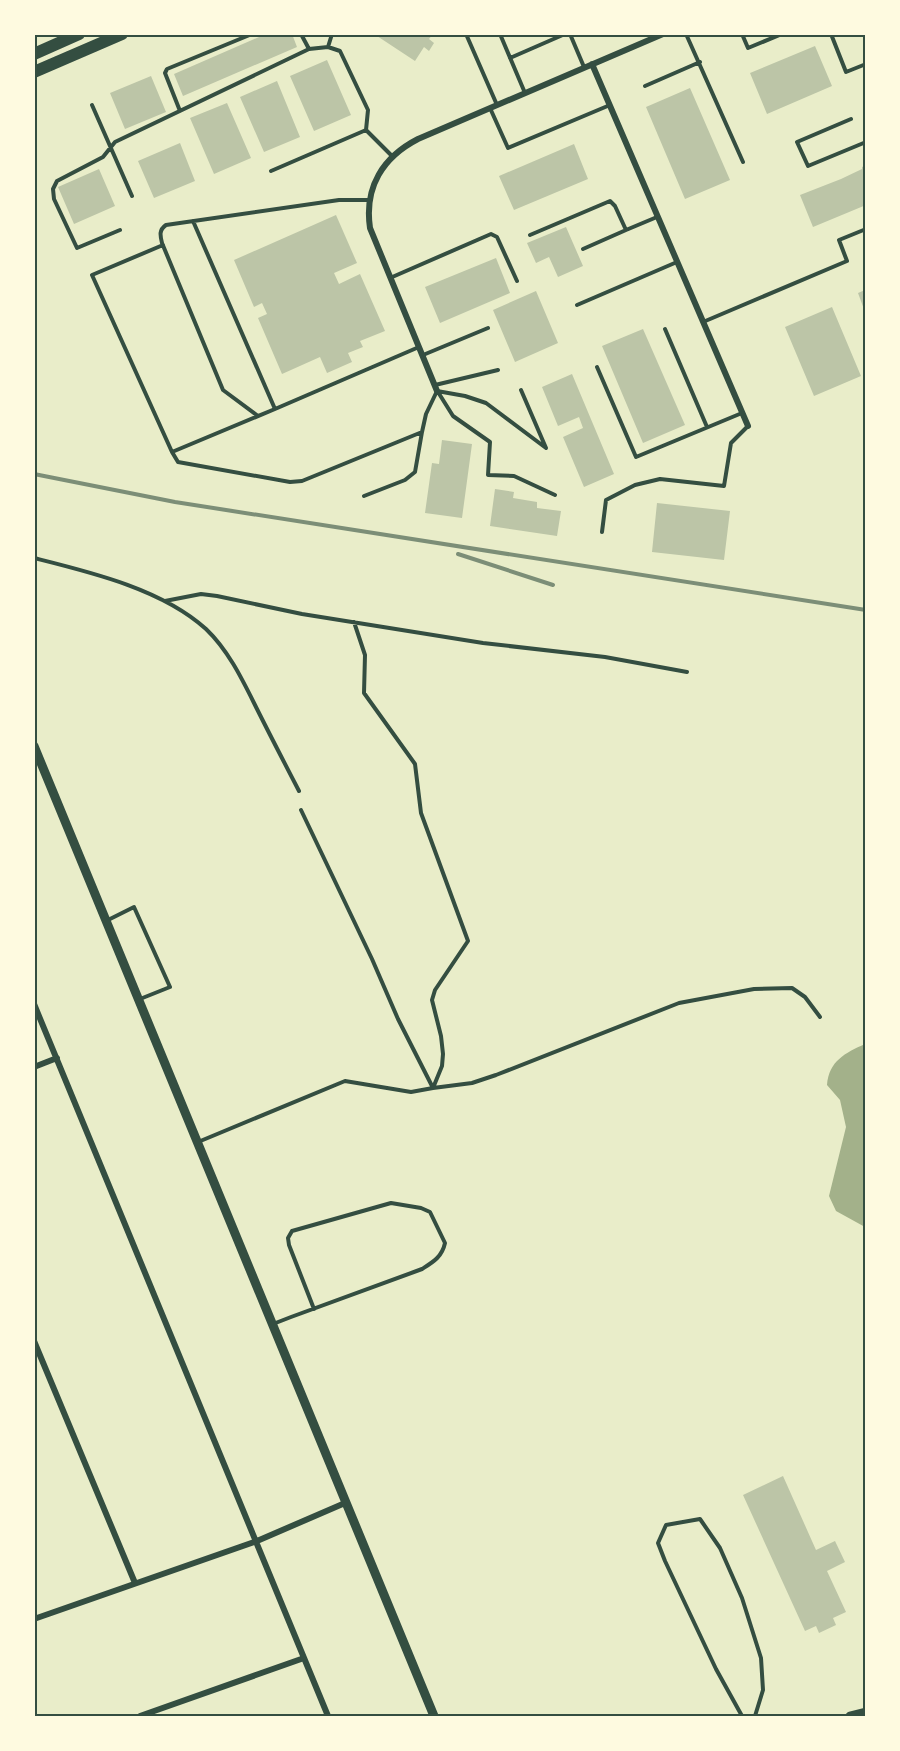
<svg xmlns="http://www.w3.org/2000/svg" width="900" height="1751" viewBox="0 0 900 1751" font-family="Figtree,sans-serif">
<rect width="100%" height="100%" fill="#e9edc9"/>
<path fill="#a3b18a" d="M865,1044V1227L836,1211L829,1196L846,1127L840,1100L827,1085C829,1061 845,1053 865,1044Z"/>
<path fill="#bcc5a7" d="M266,34H292L297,47L183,96L174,74Z
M374,34H433L429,39L434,43L429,51L424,47L415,61Z
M815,46L832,86L767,114L750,73Z
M327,60L351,115L314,131L290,76Z
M151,76L166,112L125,129L110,93Z
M277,81L300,137L264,152L240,97Z
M690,88L730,180L685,199L646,107Z
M227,103L251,158L214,174L190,118Z
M180,143L195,181L154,198L138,161Z
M574,144L588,179L514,210L499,176Z
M866,165V205L813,227L800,195L841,179L862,169V167Z
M99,169L115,206L74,224L58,187Z
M336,215L357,263L334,273L339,284L360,274L385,331L360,341L363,347L348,353L352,362L327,373L320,357L282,374L258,318L267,314L262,303L254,307L234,260Z
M566,227L583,266L558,277L549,257L536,263L527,243Z
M496,258L510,293L440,323L425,287Z
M865,290V312L858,293Z
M536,291L558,343L515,362L493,310Z
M832,307L861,376L814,396L785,327Z
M643,329L685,425L643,443L602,346Z
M572,374L614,474L584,487L563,437L583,428L579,417L558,426L542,387Z
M442,440L472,444L462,518L425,513L432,463L439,464Z
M495,489L514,492L513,498L537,502V508L561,511L557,536L490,526Z
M657,503L730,511L724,560L652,552Z
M783,1476L816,1550L835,1541L845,1562L827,1571L846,1612L833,1618L836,1625L819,1633L816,1626L805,1631L743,1495Z"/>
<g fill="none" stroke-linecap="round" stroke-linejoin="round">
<path stroke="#344e41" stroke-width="4" d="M301,34L309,49
M466,34L497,105
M500,34L525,93
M570,34L584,67
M686,34L743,162
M742,34L748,48L782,34
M831,34L846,72L866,64
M328,47L332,34
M510,58L565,34
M645,86L700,62
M92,105L132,196
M490,108L508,148L610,105
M180,111L165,73L167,69L252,34
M851,119L797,142L808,166L866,142
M271,171L366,130
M193,221L275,409L419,347
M120,230L77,248L54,199L53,189L57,181L103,157L115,142L309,49L328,47L340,51L368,110L366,130L392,156
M530,235L610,201L615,206L626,230L657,217
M163,245L92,275L172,452L178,462L290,482L302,481L422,432L426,414L437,391
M583,249L626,230
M390,278L491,234L497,237L517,281
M577,305L677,262
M703,322L847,261L839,240L866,229
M665,329L707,427
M423,355L488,328
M597,367L636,457L742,413
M435,385L498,370
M437,391L465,396L486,403L546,448L521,390
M438,392L453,416L490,442L488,475L514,476L555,495
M258,416L223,390L162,243C160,235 159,230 166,225L339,200H369
M172,452L275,409
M364,496L405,480L415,472L422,432
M602,532L606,500L635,485L660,479L724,486L731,443L748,426
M34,558C90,572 162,589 206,629C229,651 243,681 257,709C271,737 285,764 299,791
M165,601L201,594L217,596L302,614L483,643L605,657L687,672
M301,810L372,959L398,1019L433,1088L472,1083L496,1075L679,1003L754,989L792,988L805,997L820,1017
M108,920L134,907L170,987L140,999
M198,1142L345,1081L411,1092L433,1088L442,1066L443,1054L441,1036L432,1000L435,990L468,941L421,813L415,764L364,693L365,655L354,622
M273,1324L291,1317L422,1269C433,1262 442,1257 445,1243L430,1212L421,1208L391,1203L292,1231L288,1238L289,1245L314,1309
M866,1655V1657
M742,1716L716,1669L665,1561L658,1543L666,1525L700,1519L720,1548L742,1598L761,1658L763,1690L755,1716"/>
<path stroke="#344e41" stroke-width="6" d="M592,64L748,426
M437,391L370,228C364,187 383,157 418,139L663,34
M34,1004L328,1716
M34,1067L57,1058
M34,1341L135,1583
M34,1619L257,1541L345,1503
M140,1716L304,1658"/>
<path stroke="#344e41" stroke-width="9" d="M34,746L434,1716
M850,1716L866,1712"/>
<path stroke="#344e41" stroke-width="12" d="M34,54L79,34
M34,72L122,34"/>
<path stroke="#7c8e77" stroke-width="4" d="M34,474L175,502L866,610
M458,554L553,585"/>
</g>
<rect width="900" height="1751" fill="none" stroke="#fefae0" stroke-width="72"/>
<rect x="36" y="36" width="828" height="1679" fill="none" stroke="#344e41" stroke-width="2"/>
</svg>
